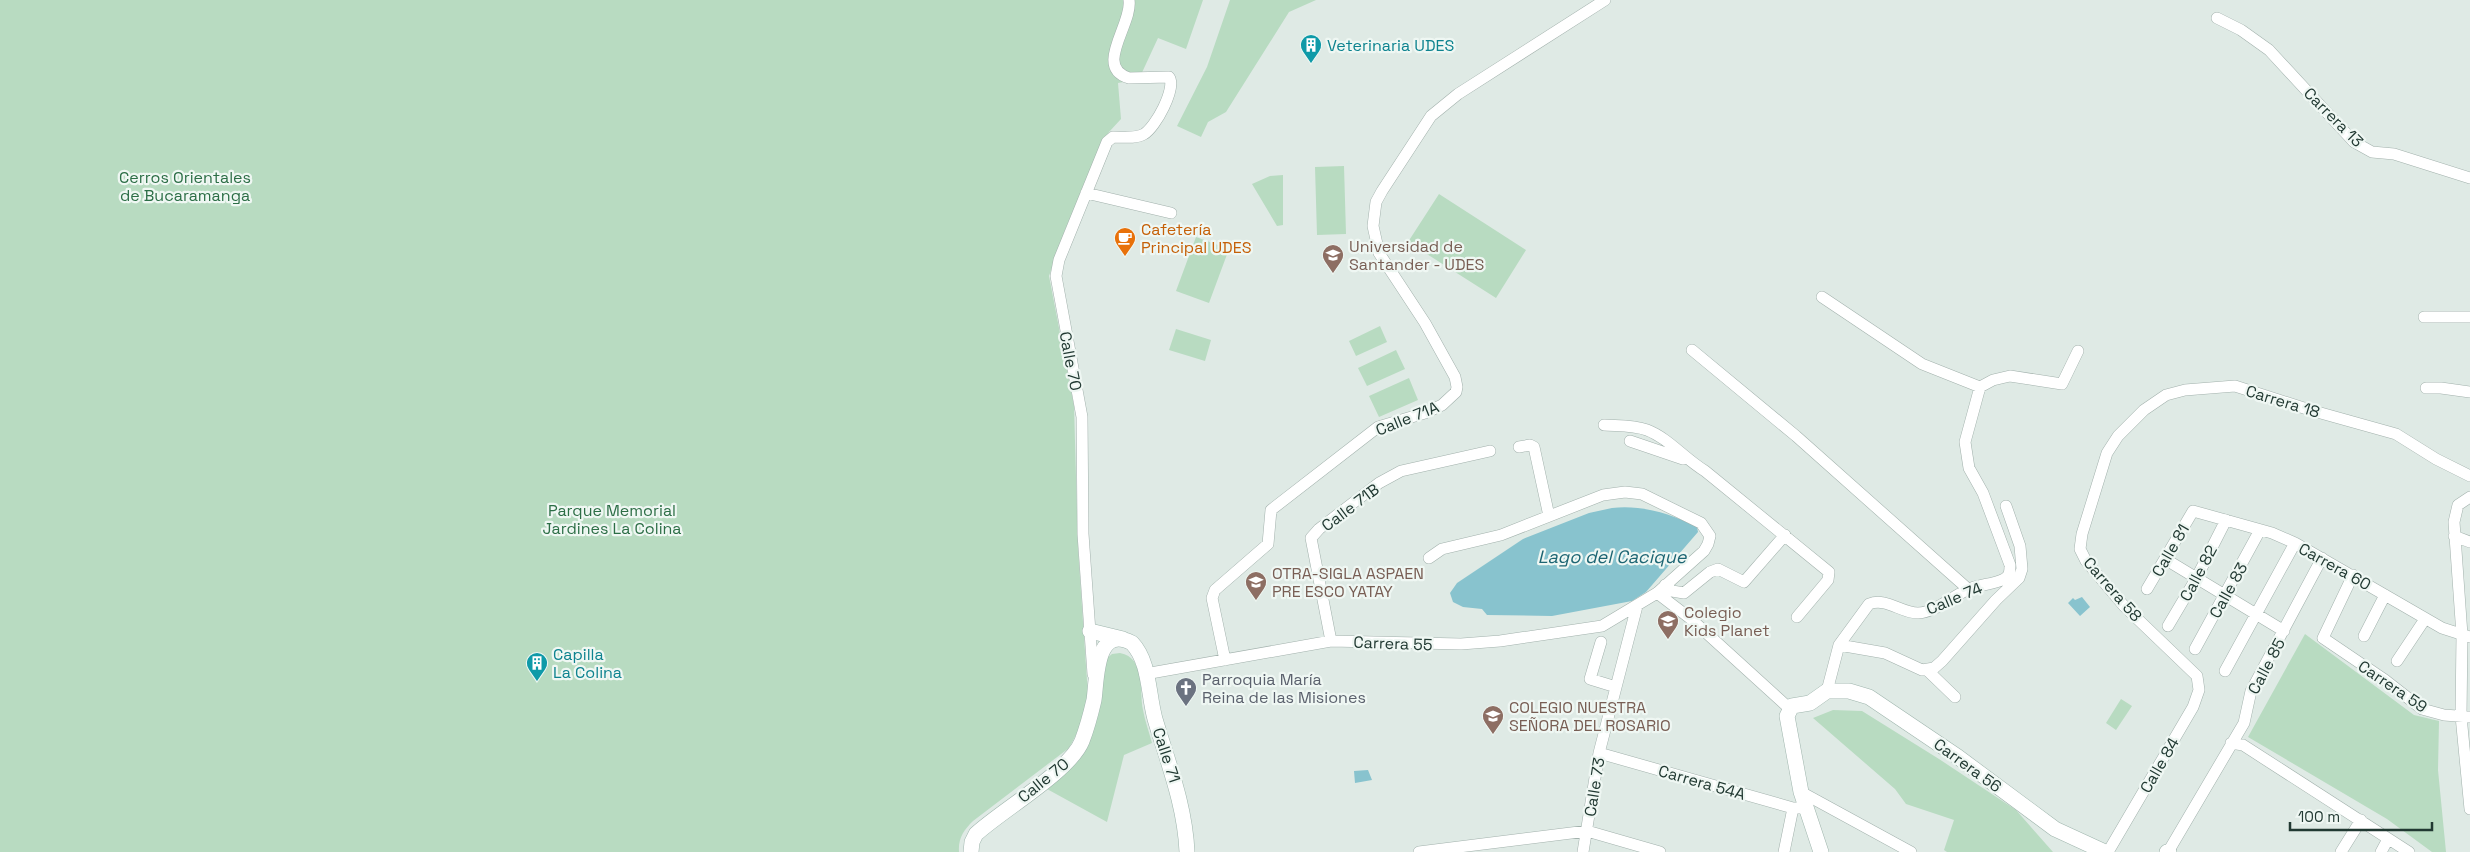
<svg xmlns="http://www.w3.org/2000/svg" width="2470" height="852" viewBox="0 0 2470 852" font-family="'Space Grotesk',sans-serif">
<rect width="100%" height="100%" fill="#dfeae5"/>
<path fill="#b8dbc1" d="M0,0H1203L1186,49L1158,38L1139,79L1118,83L1121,119L1109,132L1097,155L1065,230L1049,276L1074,406L1078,548L1088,695L1079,729L1069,748L973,821C964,830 958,838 959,852H0Z
M1230,0H1316L1289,12L1226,112L1208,122L1201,137L1177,126L1207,67Z
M1344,166L1346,234L1317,235L1315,167Z
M1283,175V225L1277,226L1252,184L1270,176Z
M1439,194L1526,250L1496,298L1408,242Z
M1196,237L1229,249L1209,303L1176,291Z
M1380,326L1387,342L1356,356L1349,341Z
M1176,329L1211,340L1205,361L1169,350Z
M1396,350L1405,369L1367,386L1358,368Z
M1409,378L1418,400L1379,417L1369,396Z
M2305,634L2414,715L2439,721L2438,770L2446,852H2432L2387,819L2248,737Z
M1120,653C1146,658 1139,690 1143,710C1145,721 1149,732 1152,743L1124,755L1107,822L1047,789L1074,765L1085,749L1106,659L1112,654Z
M2121,699L2132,706L2116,730L2106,723Z
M1833,710L1862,711L1939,759L2016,810L2053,852H1947L1944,850L1954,820L1906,804L1895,789L1813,718Z"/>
<path fill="#88c3ce" d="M1612,508C1642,505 1670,513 1697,527L1698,532L1646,592L1632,601L1552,616L1487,615L1482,609L1463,607L1453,602L1450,593L1457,583L1523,539L1589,513Z
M2082,597L2090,607L2080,616L2068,603L2073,598L2075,600Z
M1368,770L1372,780L1355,783L1354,771Z"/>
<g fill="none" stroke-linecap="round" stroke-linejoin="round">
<g stroke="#a2b1ac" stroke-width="12">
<path id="street" d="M2217,18L2241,30L2269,50L2354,142L2372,152L2394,154L2470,178
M1086,193L1171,213
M1822,297L1922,364L1980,387L1993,380L2010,376L2062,384L2078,351
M2424,317H2470
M1692,350L1796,436L1968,589
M2426,388H2441L2470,392
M1604,425C1618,426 1633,425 1647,430C1668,438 1685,459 1705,471L1829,572L1828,580L1797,617
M1630,441L1683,459
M1519,447L1530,445L1534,447L1549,516
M2470,497L2458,505L2454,522L2462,635L2461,716L2470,809
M2454,536L2470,542
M2165,559L2284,631
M2353,575L2323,638L2385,680L2422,709L2444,715L2470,717
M1665,585L1672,591L1684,593L1710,572L1718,569L1744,582L1785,535
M2147,589L2193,511L2272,533L2295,543L2442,628L2470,637
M1657,593L1691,619L1790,709
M2168,626L2197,577L2226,520
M2364,636L2385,595
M1331,641L1311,538L1319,529L1379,483L1401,471L1490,451
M1601,642L1590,679L1616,687
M1839,645L1885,653L1922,670L1934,668L1942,661L1996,600L2019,578L2022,569L2020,546L2006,506
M2195,649L2260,530
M1225,660L1212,598L1215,590L1268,544L1271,510L1378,427L1425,413L1442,405L1456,392L1457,387L1455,377L1425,323L1379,253L1373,226L1376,202L1382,191L1431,116L1458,94L1605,0
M2397,661L2425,619
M1927,670L1955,697
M2225,671L2295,543
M1093,674L1083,534L1082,417L1056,276L1059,260L1107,142L1113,137C1122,137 1136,139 1144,134C1155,128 1177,88 1169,77L1129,78C1093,67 1133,24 1129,0
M1145,674L1331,641L1461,644L1500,641L1602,626L1657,593L1704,551L1708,544L1710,536L1701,523L1642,494L1625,492L1603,495L1501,535L1442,549L1429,558
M1827,691L1839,645L1869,604C1886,597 1901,613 1918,613C1936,612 1951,597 1967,590C1978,584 1993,585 2004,579C2010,576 2010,571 2010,565L1983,493L1969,468L1965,442L1980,387
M2231,743L2243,745L2409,852
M1599,753L1793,808H1806
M1801,792L1911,852
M1419,852L1587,831L1660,852
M1583,852L1599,753L1637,606
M1784,852L1793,808
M2108,852L2193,707L2199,690L2197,676L2124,606L2086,561L2080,549L2082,534L2107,453L2118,436L2144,410L2166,395L2185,390L2235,386L2310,410L2396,434L2436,459L2470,476
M2168,852L2244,723L2251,691L2322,558
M2341,852L2361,820
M2381,852L2388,839"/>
</g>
<g stroke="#9fb5ad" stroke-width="16">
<path id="secondary" d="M1090,631L1123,639
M971,852L972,842L976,834C1002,810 1070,771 1082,741C1087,728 1091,713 1094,700C1097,680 1095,624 1132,643C1150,662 1148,694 1155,719C1168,763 1185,805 1187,852
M1821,852L1801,792L1787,716L1792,706L1810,703L1827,691H1849L1869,697L1958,757L2055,829L2105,852
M2167,852H2169"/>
</g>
<use href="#street" stroke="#fff" stroke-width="11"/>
<use href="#secondary" stroke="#fff" stroke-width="15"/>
</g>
<defs>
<g id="building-pin" transform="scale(1.125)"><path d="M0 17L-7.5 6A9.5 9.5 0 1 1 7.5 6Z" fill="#0f9aa8" stroke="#eff7f3"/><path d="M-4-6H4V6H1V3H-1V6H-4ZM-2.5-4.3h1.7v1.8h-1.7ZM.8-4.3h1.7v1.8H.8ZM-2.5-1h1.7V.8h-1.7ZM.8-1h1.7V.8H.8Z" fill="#fff"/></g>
<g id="cafe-pin" transform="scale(1.125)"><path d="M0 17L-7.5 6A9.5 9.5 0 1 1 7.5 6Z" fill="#e8710a" stroke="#eff7f3"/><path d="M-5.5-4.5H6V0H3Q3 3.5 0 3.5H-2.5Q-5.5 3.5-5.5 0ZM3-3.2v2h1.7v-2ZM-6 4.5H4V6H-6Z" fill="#fff"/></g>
<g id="university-pin" transform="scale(1.125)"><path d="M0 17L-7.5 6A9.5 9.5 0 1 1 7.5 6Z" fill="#8d6e63" stroke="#eff7f3"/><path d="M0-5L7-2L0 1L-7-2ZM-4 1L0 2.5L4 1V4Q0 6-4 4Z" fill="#fff"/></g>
<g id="school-pin" transform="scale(1.125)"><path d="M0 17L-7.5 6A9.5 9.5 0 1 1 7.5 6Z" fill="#8d6e63" stroke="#eff7f3"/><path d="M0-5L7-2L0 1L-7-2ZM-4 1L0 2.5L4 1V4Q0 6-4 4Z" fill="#fff"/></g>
<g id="church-pin" transform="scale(1.125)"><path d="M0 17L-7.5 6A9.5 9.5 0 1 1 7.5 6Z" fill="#6b7280" stroke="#eff7f3"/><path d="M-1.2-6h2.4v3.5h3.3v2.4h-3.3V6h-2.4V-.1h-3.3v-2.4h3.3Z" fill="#fff"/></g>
</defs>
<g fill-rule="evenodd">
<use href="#building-pin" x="1311" y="45"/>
<use href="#cafe-pin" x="1125" y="238"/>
<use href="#university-pin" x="1333" y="255"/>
<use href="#school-pin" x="1256" y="582"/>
<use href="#school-pin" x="1668" y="621"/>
<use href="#building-pin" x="537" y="663"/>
<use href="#church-pin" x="1186" y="688"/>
<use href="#school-pin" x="1493" y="716"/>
</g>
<g text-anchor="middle" stroke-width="4.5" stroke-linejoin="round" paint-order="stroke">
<g font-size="16" fill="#0d838f" stroke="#eff7f3" text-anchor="start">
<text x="1327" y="51">Veterinaria UDES</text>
<text x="553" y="660">Capilla<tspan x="553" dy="18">La Colina</tspan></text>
</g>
<g font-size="16" fill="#213932" stroke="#eff7f3">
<text transform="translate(2334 117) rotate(45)" y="6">Carrera 13</text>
<text transform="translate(1071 361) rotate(79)" y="6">Calle 70</text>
<text transform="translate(2283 401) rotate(17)" y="6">Carrera 18</text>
<text transform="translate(1407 418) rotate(-22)" y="6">Calle 71A</text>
<text transform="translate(1350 507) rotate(-37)" y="6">Calle 71B</text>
<text transform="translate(2170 550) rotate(-60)" y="6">Calle 81</text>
<text transform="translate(2335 566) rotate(29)" y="6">Carrera 60</text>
<text transform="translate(2198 573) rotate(-62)" y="6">Calle 82</text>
<text transform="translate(2113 589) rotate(49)" y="6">Carrera 58</text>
<text transform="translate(2228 590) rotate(-61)" y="6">Calle 83</text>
<text transform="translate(1954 598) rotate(-23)" y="6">Calle 74</text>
<text transform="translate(1393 643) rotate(2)" y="6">Carrera 55</text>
<text transform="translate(2266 666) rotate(-62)" y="6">Calle 85</text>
<text transform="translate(2393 686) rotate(34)" y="6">Carrera 59</text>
<text transform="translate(1167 755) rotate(72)" y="6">Calle 71</text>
<text transform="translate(1968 765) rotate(36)" y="6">Carrera 56</text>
<text transform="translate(2159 765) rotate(-60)" y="6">Calle 84</text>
<text transform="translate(1043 780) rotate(-39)" y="6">Calle 70</text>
<text transform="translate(1702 782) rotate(16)" y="6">Carrera 54A</text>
<text transform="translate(1594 787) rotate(-81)" y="6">Calle 73</text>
</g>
<g font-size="16" fill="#2c6e46" stroke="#eff7f3">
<text x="185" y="183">Cerros Orientales<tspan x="185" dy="18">de Bucaramanga</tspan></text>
<text x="612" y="516">Parque Memorial<tspan x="612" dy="18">Jardines La Colina</tspan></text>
</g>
<g font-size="16" fill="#c56008" stroke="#eff7f3" text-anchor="start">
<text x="1141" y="235">Cafetería<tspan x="1141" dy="18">Principal UDES</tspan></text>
</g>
<g font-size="16" fill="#785e54" stroke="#eff7f3" text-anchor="start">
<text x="1349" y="252">Universidad de<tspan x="1349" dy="18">Santander - UDES</tspan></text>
<text x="1272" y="579">OTRA-SIGLA ASPAEN<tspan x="1272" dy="18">PRE ESCO YATAY</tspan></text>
<text x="1684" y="618">Colegio<tspan x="1684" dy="18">Kids Planet</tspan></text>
<text x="1509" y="713">COLEGIO NUESTRA<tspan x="1509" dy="18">SEÑORA DEL ROSARIO</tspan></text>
</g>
<g font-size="16" fill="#5b616d" stroke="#eff7f3" text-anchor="start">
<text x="1202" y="685">Parroquia María<tspan x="1202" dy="18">Reina de las Misiones</tspan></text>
</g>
<g font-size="18" font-style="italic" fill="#1d6573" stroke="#eff7f3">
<text x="1612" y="563">Lago del Cacique</text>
</g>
</g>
<path d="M2290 822v8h142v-8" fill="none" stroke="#213932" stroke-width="2.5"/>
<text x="2298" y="822" font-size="15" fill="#213932" stroke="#eff7f3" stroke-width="4" paint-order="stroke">100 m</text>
</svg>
